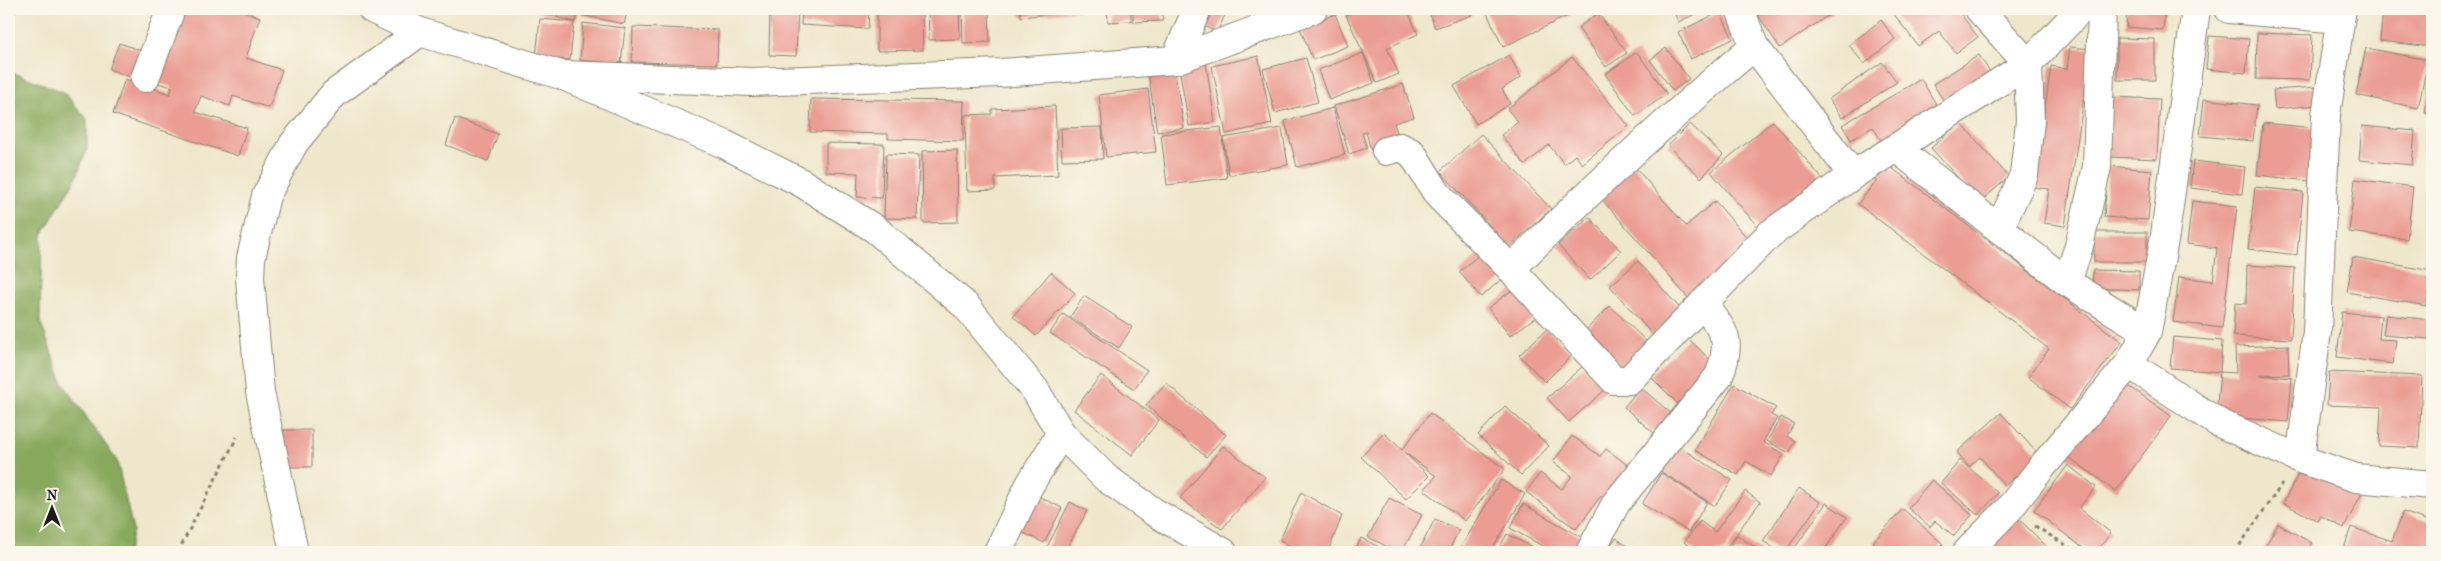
<svg xmlns="http://www.w3.org/2000/svg" width="2441" height="561" viewBox="0 0 2441 561" font-family="'IM FELL French Canon',serif">
<rect width="100%" height="100%" fill="#fbf7ec"/>
<filter id="ink" filterUnits="userSpaceOnUse"><feTurbulence type="fractalNoise" baseFrequency=".02" numOctaves="2"/><feDisplacementMap in="SourceGraphic" scale="10" xChannelSelector="R" yChannelSelector="G"/><feConvolveMatrix kernelMatrix="1 2 1 2 8 2 1 2 1" color-interpolation-filters="sRGB"/></filter>
<filter id="wash" filterUnits="userSpaceOnUse"><feTurbulence type="fractalNoise" baseFrequency=".0096" numOctaves="4" result="noise"/><feDisplacementMap in="SourceGraphic" scale="20" xChannelSelector="R" yChannelSelector="G"/><feGaussianBlur stdDeviation="1.12" result="paint"/><feColorMatrix in="noise" values="0 0 0 0 0 0 0 0 0 0 0 0 0 0 0 0 0 1.4 0 .05"/><feComposite in="paint" operator="in"/></filter>
<g filter="url(#wash)">
<rect width="100%" height="100%" fill="#efe7cb"/>
<path fill="#88a85c" stroke="#52623c" d="M9,71L64,92L87,119V149L76,178L42,235L40,321L63,383L117,461L133,530L128,552H9Z"/>
<g id="blocks">
<path fill="#eb9c93" d="M184,9H237L260,17L246,58L282,70L269,108L233,96L230,106L201,96L195,112L247,128L238,156L113,114L125,79L170,94L172,87L158,83Z
M527,9H579L575,22Z
M583,9H628L624,24L581,15Z
M770,9H798L796,56L769,55Z
M802,9H869L868,29L801,25Z
M877,9H922L923,50L877,51Z
M928,9H959L960,39L929,40Z
M962,9H989L990,42L963,43Z
M1020,9H1084L1085,10L1021,17Z
M1107,9H1131V21L1108,22Z
M1133,9H1162L1163,21L1133,22Z
M1204,9H1228L1217,32L1197,23Z
M1359,9H1407L1418,34L1387,48L1399,74L1377,83L1346,15Z
M1428,9H1469L1472,15L1435,28Z
M1485,9H1575L1576,12L1503,47Z
M1673,9H1707L1678,22Z
M1754,9H1838L1780,48Z
M1890,9H1957L1978,37L1956,53L1939,31L1918,46Z
M2127,9H2165L2163,30L2126,27Z
M2383,9H2432V47L2380,41Z
M1720,12L1733,39L1691,59L1678,32Z
M1598,13L1627,53L1606,67L1578,28Z
M1335,14L1348,46L1313,60L1300,28Z
M540,19L574,22L570,60L536,57Z
M1881,20L1895,39L1864,64L1849,45Z
M583,23L625,28L621,64L580,60Z
M633,27L718,30L717,64L632,62Z
M2257,33L2312,35L2310,80L2256,79Z
M2209,36L2249,39L2246,73L2206,69Z
M2117,38L2155,39V80H2117Z
M119,43L140,50L130,77L109,69Z
M2070,47L2091,49L2065,226L2044,223L2049,189L2033,187L2051,66L2067,69Z
M1666,48L1689,79L1673,91L1650,60Z
M2366,48L2428,60L2418,108L2356,95Z
M1637,52L1667,94L1635,116L1605,74Z
M1363,53L1374,83L1329,100L1318,70Z
M1509,55L1521,77L1502,89L1510,104L1476,124L1454,86Z
M1979,55L1991,74L1945,103L1933,84Z
M1258,56L1272,124L1226,134L1212,66Z
M1572,57L1629,126L1582,164L1575,155L1564,164L1549,145L1525,165L1501,135L1518,122L1507,109Z
M1306,58L1318,102L1275,113L1263,69Z
M1882,62L1897,82L1842,118L1829,99Z
M1206,63L1215,122L1189,126L1179,67Z
M1174,68L1184,128L1157,132L1148,72Z
M2431,71L2432,72V114L2425,113Z
M1921,79L1939,109L1882,142L1873,127L1851,140L1842,125Z
M1403,84L1414,117L1394,123L1400,141L1371,150L1366,132L1362,133L1367,148L1349,154L1334,106Z
M2317,87L2318,105L2275,109L2273,90Z
M1148,89L1156,152L1106,157L1099,95Z
M2111,97L2160,99L2157,159L2109,157Z
M811,99L964,101L963,141L888,139V134L810,132Z
M2204,99L2257,105L2253,141L2200,136Z
M1055,106L1058,175L995,178V190L967,191L965,115L992,114V109Z
M1333,108L1345,155L1297,167L1285,121Z
M455,118L498,134L488,161L446,145Z
M1773,121L1826,183L1765,235L1711,172Z
M1960,122L2009,177L1980,202L1931,148Z
M2263,123L2315,128L2309,181L2257,175Z
M1690,124L1723,155L1701,178L1668,146Z
M2362,126L2415,131L2412,165L2359,160Z
M1102,127L1103,159L1062,160L1061,128Z
M1221,127L1227,178L1167,185L1161,134Z
M1282,128L1288,165L1229,175L1223,138Z
M1481,134L1551,209L1509,247L1440,171Z
M826,143L884,144L882,198L857,197L858,173L826,172Z
M957,150L958,222L923,223L922,151Z
M886,154L919,155L917,219L884,218Z
M2193,161L2245,167L2242,194L2190,188Z
M1888,165L2122,342L2070,409L2028,377L2049,349L1858,204Z
M1634,166L1686,226L1715,201L1750,241L1689,299L1599,196Z
M2108,166L2152,170L2148,220L2104,217Z
M2355,179L2413,187L2407,239L2349,232Z
M2255,187L2303,192L2297,255L2248,249Z
M2192,201L2237,206L2222,328L2173,322L2179,277L2213,281L2217,248L2187,244Z
M1589,217L1621,251L1590,280L1558,245Z
M2094,232H2147V262H2094Z
M1481,253L1503,278L1481,297L1459,272Z
M2353,257L2432,271L2427,306L2347,292Z
M1638,261L1685,314L1656,339L1610,286Z
M2247,265L2295,268L2291,339L2233,336L2235,303L2246,304Z
M2093,270L2139,271V290L2092,288Z
M1051,272L1075,293L1036,336L1013,316Z
M1516,287L1537,316L1510,336L1488,308Z
M1084,296L1132,327L1119,348L1070,317Z
M1610,306L1651,346L1625,372L1585,331Z
M2342,312L2381,316L2379,339L2396,340L2393,364L2337,357Z
M1063,314L1147,370L1134,389L1050,333Z
M2386,315L2431,320L2429,339L2383,335Z
M1547,329L1572,355L1545,382L1519,355Z
M2173,337L2222,341L2220,372L2170,368Z
M1688,338L1716,366L1678,404L1650,376Z
M2288,345L2289,374L2259,375L2292,378L2288,422L2216,416L2220,372L2236,373L2235,347Z
M1583,366L1605,390L1569,422L1547,398Z
M2329,372L2422,376L2419,448L2379,446L2381,407L2327,405Z
M1101,375L1159,420L1132,455L1074,410Z
M2122,381L2171,416L2116,491L2067,456Z
M1166,383L1226,435L1206,457L1146,405Z
M1734,384L1776,408L1771,415L1777,418L1763,442L1784,454L1771,476L1746,461L1738,475L1695,450Z
M1640,387L1673,415L1656,435L1624,407Z
M1505,406L1549,446L1521,475L1478,435Z
M1430,413L1505,469L1465,521L1424,490L1436,476L1404,452L1429,476L1406,499L1361,457L1384,433L1402,450Z
M2001,413L2039,455L2005,486L1980,457L1969,467L1957,452Z
M1781,417L1794,424L1787,436L1795,441L1789,453L1767,441Z
M277,430H312V467H277Z
M1572,436L1600,456L1606,449L1629,466L1604,499L1601,496L1576,529L1526,492L1540,473L1562,489L1572,476L1553,462Z
M1676,445L1732,480L1715,506L1659,470Z
M1223,446L1265,477L1222,529L1180,498Z
M1960,460L1998,493L1978,515L1941,483Z
M2305,461L2363,491L2344,528L2321,516L2318,521L2283,503Z
M2068,465L2096,487L2079,508L2111,533L2096,552H2088L2034,510Z
M1661,473L1707,502L1689,532L1642,504Z
M1501,480L1525,494L1491,552H1458Z
M1932,480L1972,515L1954,536L1935,521L1930,527L1908,508Z
M1799,488L1820,502L1785,552H1780L1763,541Z
M1745,491L1760,502L1723,552H1697L1684,542L1700,521L1715,532Z
M1301,492L1342,516L1328,552H1301L1280,540Z
M1032,493L1062,508L1044,543L1014,528Z
M1389,498L1422,515L1402,552H1398L1368,537Z
M1070,502L1087,511L1065,552H1052L1046,549Z
M1826,503L1847,517L1823,552H1792Z
M1523,504L1585,539L1577,552H1553L1510,528Z
M1903,509L1943,544L1935,552H1885L1873,542Z
M2403,512L2432,522V552H2343L2351,527L2392,541Z
M2014,514L2047,547L2041,552H1989L1987,550Z
M1435,519L1459,530L1448,552H1418Z
M2278,524L2312,543L2306,552H2262Z
M1507,534L1541,552H1497Z
M1737,535L1762,552H1726Z
M1361,538L1389,552H1354Z
M1616,538L1635,552H1605Z"/>
</g>
</g>
<g filter="url(#ink)">
<use href="#blocks" fill-opacity="0" stroke="#868274" stroke-width="1"/>
<g fill="none" stroke-linecap="round" stroke-linejoin="round">
<g stroke="#868274" stroke-width="30">
<path id="minor" d="M1740,9L1754,46L1853,175
M1979,9L2028,64L2030,121L2024,175L1999,229
M2229,9L2340,19
M1175,60L1197,9
M564,75L752,82L1001,73L1175,60L1313,9
M145,78L171,9
M1896,148L2067,282L2147,332
M1386,151L1400,147L1412,153L1438,195L1511,269L1614,380H1629L1770,234L1853,175L2028,64L2081,9
M1511,269C1589,191 1670,117 1754,46
M2067,282L2079,246L2097,167L2102,9
M2129,364L2217,422L2300,459L2356,478L2432,485
M2300,459L2317,332L2326,115L2342,9
M294,552L260,392L250,278L251,258L266,196L294,143L334,94L420,32
M998,552L1029,486L1061,433
M1590,552L1616,503L1719,376C1733,338 1725,334 1703,303
M1967,552L2009,509L2042,467L2129,364L2147,332L2165,235L2196,9"/>
</g>
<g stroke="#868274" stroke-width="30">
<path id="secondary" d="M372,9L420,32L561,75L724,144L802,183L875,229L966,306L1035,390L1061,433L1106,478L1154,512L1223,552"/>
</g>
<path stroke="#868274" stroke-width="3" stroke-dasharray="4 4" stroke-linecap="butt" d="M2035,526L2077,552
M178,552L237,437
M2235,552L2282,484"/>
<use href="#minor" stroke="#fff" stroke-width="28"/>
<use href="#secondary" stroke="#fff" stroke-width="28"/>
</g>
</g>
<rect width="2441" height="561" fill="none" stroke="#fbf7ec" stroke-width="30"/>
<g transform="translate(52 508)" stroke="#fbf7ec" stroke-width="4" paint-order="stroke">
<path d="M0-4L9 19L0 12L-9 19Z" fill="#1c1c1c"/>
<text y="-8" font-size="14" font-weight="bold" text-anchor="middle" fill="#1c1c1c">N</text>
</g>
</svg>
